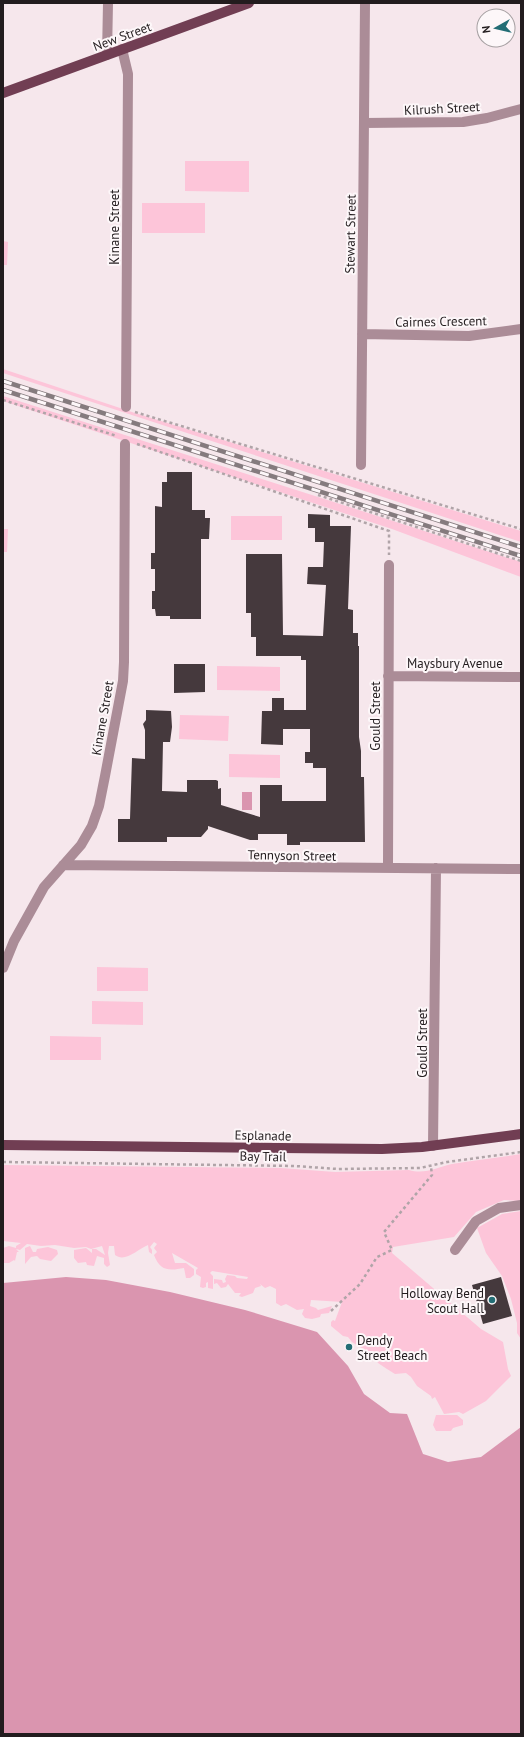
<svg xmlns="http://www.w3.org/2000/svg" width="524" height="1737" viewBox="0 0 524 1737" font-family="'PT Sans',sans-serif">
<rect width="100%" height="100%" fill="#f6e7ec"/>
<path fill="#fdc5d9" d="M185,161H249V192L185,191Z
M142,203H205V233H142Z
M3,241L8,242L7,265H3Z
M3,369L135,413L521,531V542L3,373Z
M3,396L521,562V577L392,529L3,401Z
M231,516H282V540H231Z
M3,529H8L7,552H3Z
M217,666L280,667V691L217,690Z
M180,715L229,716L228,741L179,739Z
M229,754L280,755V778L229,777Z
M97,967L148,968V991H97Z
M92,1001L143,1002V1025L92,1024Z
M50,1036L101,1037V1060H50Z
M521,1154V1201L504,1200L476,1212L454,1237L393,1247L392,1253L481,1329L503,1342L508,1369L511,1376L486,1401L463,1414L459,1412L444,1414L435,1397L432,1399L431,1396L417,1386L411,1377L406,1373L395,1374L387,1369L378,1363L374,1356L352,1342L348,1337L343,1336L331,1326V1322L333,1320L335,1321L342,1302L311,1300L310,1306L316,1308L318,1310L332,1306L329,1313L321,1314L320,1317L312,1319L305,1318L302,1314L304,1309L297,1310L286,1304L281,1306L276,1303V1289L270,1286L265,1288L260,1284L261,1286L255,1288L253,1293L242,1297L239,1296L241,1293H235L228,1284L226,1287L221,1288L217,1283L214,1284V1279L222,1280L223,1283L226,1282L225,1279L227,1275L235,1276L237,1278L247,1279L248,1277L212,1271L210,1273L213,1276V1289L208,1288V1282L206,1283V1287L203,1288L200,1287L201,1277L196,1274V1270L198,1268L172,1253L175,1263H186L194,1269V1275L190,1278H186L184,1268C169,1271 160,1271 154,1255L157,1252L154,1248L157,1244L154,1242L150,1247L152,1250V1254L149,1252L148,1245C138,1249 125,1263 115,1255L114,1246H109L108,1253L110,1265L107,1267L104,1264V1258L97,1256L94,1266L87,1265L86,1262L78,1263L74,1258V1250L86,1248L92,1253V1249H96L105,1255L102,1246L91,1249L86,1247L74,1248L55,1245L41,1246L27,1244L20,1250L16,1249L19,1252H17L15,1261L14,1260L9,1263H3V1248L9,1246L16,1248V1246L21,1243L3,1241V1165L281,1168L335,1172L409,1170C425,1175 437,1167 452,1164C475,1160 498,1158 521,1154Z
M521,1211V1339L517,1333V1323L511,1299L502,1276L486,1253L477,1228L502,1214Z
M30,1246L33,1252H36L37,1249L48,1247L57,1250L58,1254L51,1261L40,1259L37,1256L31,1257L25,1264V1248Z
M436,1415H457L463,1420V1425L453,1428L451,1431H436L433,1425Z"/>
<path fill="#da95af" d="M242,792H252V810H242Z
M66,1277L106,1280L170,1292L245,1310L317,1332L348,1366L364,1394L390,1413L407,1414L423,1454L448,1462L481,1457L521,1427V1734H3V1283Z"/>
<path fill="#45393d" d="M167,472H192V510H205V518H210L209,539H201V619H170V616H156L155,609H152V591H155V569H151V553H155V506L162,507V482H167Z
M308,514L330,515V526H351L348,609L353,610V633H358V646H359V737L361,751V777H364L365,842H300V845H287V834H258V840H250L208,826V829L201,837H167V842H118V819H130L132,758L145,759V730L143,724L146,720V710L171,711L172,727L170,742H163L162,791L187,792V780H216L218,781V789L221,788V805L260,817V785H282V801H326V768H313V763H305V752H310V729H283V745L261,744L262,711H272V698H284V710H306V660H301V656H256V637H251V613H246V554H282L283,635L323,636L326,585L307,584L308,567H323L324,542H315V528H308Z
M174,664H205V692L174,693Z
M501,1277L512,1316L483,1324L472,1285Z"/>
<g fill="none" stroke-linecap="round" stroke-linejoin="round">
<path stroke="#b0a4a8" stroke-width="2.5" stroke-dasharray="3 3" stroke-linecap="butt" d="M3,400L117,436
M135,412L521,529
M137,444L389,531V555
M318,495L521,561
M3,1162L295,1166L338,1169L420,1168L447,1162L521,1152
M331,1311L360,1284L377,1257L392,1250L384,1232L432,1175L431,1167"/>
<path stroke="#ab8c97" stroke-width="10" d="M122,49L128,74L126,407
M107,55L108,3
M364,123L463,122L487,118L521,109
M362,334L469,336L521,329
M361,465L365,3
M388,676L521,677
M63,865L521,869
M388,867L389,565
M3,968L14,941L44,887L81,845L92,826L99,806L105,776L123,681L124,662L125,444
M433,1146L436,868
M455,1250L476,1221L499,1208L521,1205"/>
<path stroke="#713e53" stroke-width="10" d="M3,93L249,3
M3,1145L382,1149L422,1147L521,1134"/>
<g stroke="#857b7e" stroke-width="4.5">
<path id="rail" d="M3,381L521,547
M3,390L521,556"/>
</g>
<use href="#rail" stroke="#fdf7f9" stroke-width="3" stroke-dasharray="9" stroke-linecap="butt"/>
</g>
<g fill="#236d75" stroke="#fdf7f9" stroke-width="1.5">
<circle cx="492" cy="1300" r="4"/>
<circle cx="349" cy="1347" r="4"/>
</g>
<g text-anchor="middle" stroke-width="4" stroke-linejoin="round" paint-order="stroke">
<g font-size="13" fill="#221c1e" stroke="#fdf7f9">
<text transform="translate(122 36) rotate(-20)" y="5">New Street</text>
<text transform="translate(442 108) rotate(-3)" y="5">Kilrush Street</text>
<text transform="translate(114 227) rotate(-90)" y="5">Kinane Street</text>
<text transform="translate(350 234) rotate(-89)" y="5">Stewart Street</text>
<text transform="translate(441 321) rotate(-1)" y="5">Cairnes Crescent</text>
<text x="455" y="668">Maysbury Avenue</text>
<text transform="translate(375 716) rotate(-90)" y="5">Gould Street</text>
<text transform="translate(102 718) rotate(-80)" y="5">Kinane Street</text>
<text transform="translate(292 855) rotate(1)" y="5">Tennyson Street</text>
<text transform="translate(422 1043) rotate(-90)" y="5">Gould Street</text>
<text transform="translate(263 1135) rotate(1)" y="5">Esplanade</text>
<text transform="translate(263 1156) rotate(1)" y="5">Bay Trail</text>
</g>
<g font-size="13" fill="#221c1e" stroke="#fdf7f9" text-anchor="end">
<text x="484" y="1298">Holloway Bend<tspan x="484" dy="15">Scout Hall</tspan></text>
<text x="357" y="1345" text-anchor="start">Dendy<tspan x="357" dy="15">Street Beach</tspan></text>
</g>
</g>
<rect width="524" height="1737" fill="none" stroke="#221c1e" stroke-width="8"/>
<g transform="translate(496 28) rotate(262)"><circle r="19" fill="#fdf7f9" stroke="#a59fa1"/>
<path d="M0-3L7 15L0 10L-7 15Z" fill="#236d75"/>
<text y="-6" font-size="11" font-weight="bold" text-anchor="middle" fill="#221c1e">N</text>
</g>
</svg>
